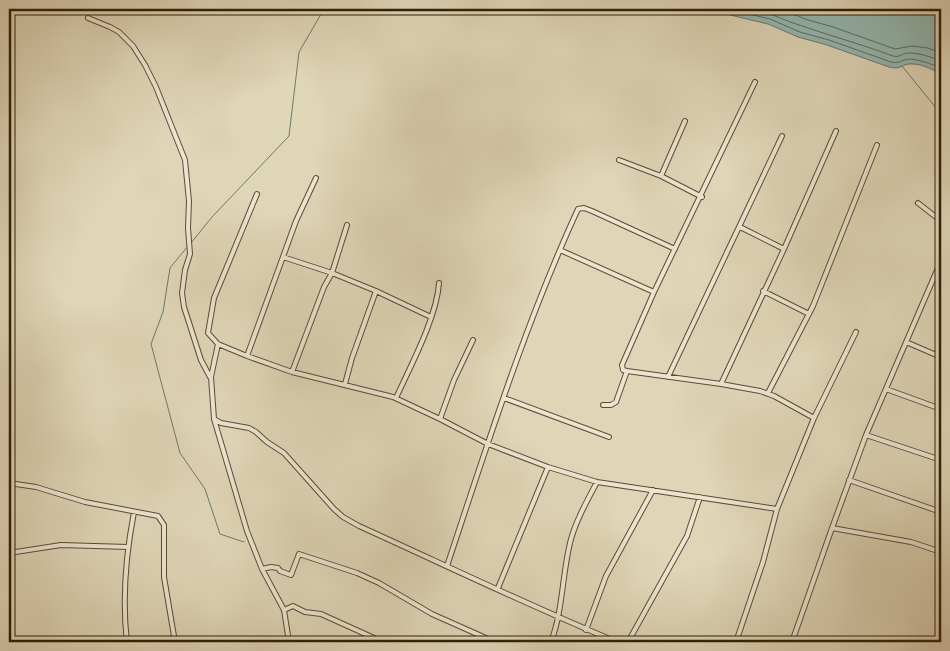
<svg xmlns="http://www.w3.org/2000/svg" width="950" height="651" viewBox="0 0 950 651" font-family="'Sorts Mill Goudy',serif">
<rect width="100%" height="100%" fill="#dfd5b7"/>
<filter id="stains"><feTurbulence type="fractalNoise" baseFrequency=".004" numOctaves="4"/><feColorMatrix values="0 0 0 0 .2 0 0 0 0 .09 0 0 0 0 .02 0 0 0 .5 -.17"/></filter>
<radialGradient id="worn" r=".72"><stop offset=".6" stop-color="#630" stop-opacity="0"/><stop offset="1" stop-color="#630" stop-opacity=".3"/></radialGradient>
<path fill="#93b8b1" stroke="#6b7a6e" d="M705,9H941V74C932,69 920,63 909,64C900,65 902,70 889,67L827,45L798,37L768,24Z"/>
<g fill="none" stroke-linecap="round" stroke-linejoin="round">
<path stroke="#616b5d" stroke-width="1" d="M727,9L770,19L800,32L829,40L891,62C901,64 902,59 910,59C921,60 931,64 941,68
M754,9C772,13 787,22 805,27C834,37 864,45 893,56C900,58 902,53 909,53C920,53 931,57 941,61
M781,9L805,19L833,27L895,49L912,46L928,48L941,53"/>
<path stroke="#6b7a6e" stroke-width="1" d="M902,66L941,114
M191,243L212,217L289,136L299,52L324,9
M188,246L170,268L163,312L151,344L180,453L205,489L220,534L244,542"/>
<g stroke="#5b4c34" stroke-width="6">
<path id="minor" d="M88,18L110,27L119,32L133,46L145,65L156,87L185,160L189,201L188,228L190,254L185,270L182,293L184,307L201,360L210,377
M755,82L654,292L622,365L623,370L627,371L721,384L760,391L774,396L814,418
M619,160L661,176L702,197
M661,176L685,121
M257,194L214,298L208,333L218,344L211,377L214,419L247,531L262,569L284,610L289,642
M918,203L941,221
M740,227L784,249
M560,250L654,292
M283,257L332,273L376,291L431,317
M763,291L809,314
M906,342L941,357
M218,344L247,356L292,372L393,397L440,419L488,444L548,467L597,482L777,509
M247,356L296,221L316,178
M292,372L324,287L332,273L347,225
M668,377L782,136
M345,384L352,358L376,291
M721,384L784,249L836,131
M886,389L941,409
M768,393L813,306L877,145
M396,398C410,367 437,317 439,283
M504,398L609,437
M603,405H611L616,402L627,371
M214,419L221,423L249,428L256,432L267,442L284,453L334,509L343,517L359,526C445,565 530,606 617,642
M440,419L454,380L473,340
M866,435L941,460
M849,480L941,512
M9,483L36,487L85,502L158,516L164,525V577L175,642
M832,528L911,542L941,552
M9,553L61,545L128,547
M447,566C487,446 525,324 578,209L584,208L592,211L675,249
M262,569L271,567L278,568L280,571L291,575L299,554L357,573L379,583L432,614L495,642
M498,588L548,467
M284,610L293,606L305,612L321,614L383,642
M586,630L606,576L653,490
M127,642C122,600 126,554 134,512
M551,642C563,610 562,576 570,543C575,522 587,501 597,482
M628,642L687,536L700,497
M736,642L763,562L777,509L814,418L856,332
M792,642L832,528L866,435L941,261"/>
</g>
<use href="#minor" stroke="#eae4d0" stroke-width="4"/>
</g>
<rect width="950" height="651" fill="none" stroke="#dfd5b7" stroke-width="30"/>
<rect x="10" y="10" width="930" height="631" fill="none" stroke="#2f1e09" stroke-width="2.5"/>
<rect x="15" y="15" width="920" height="621" fill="none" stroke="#2f1e09"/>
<rect width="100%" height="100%" filter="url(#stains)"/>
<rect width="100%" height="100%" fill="url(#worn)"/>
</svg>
